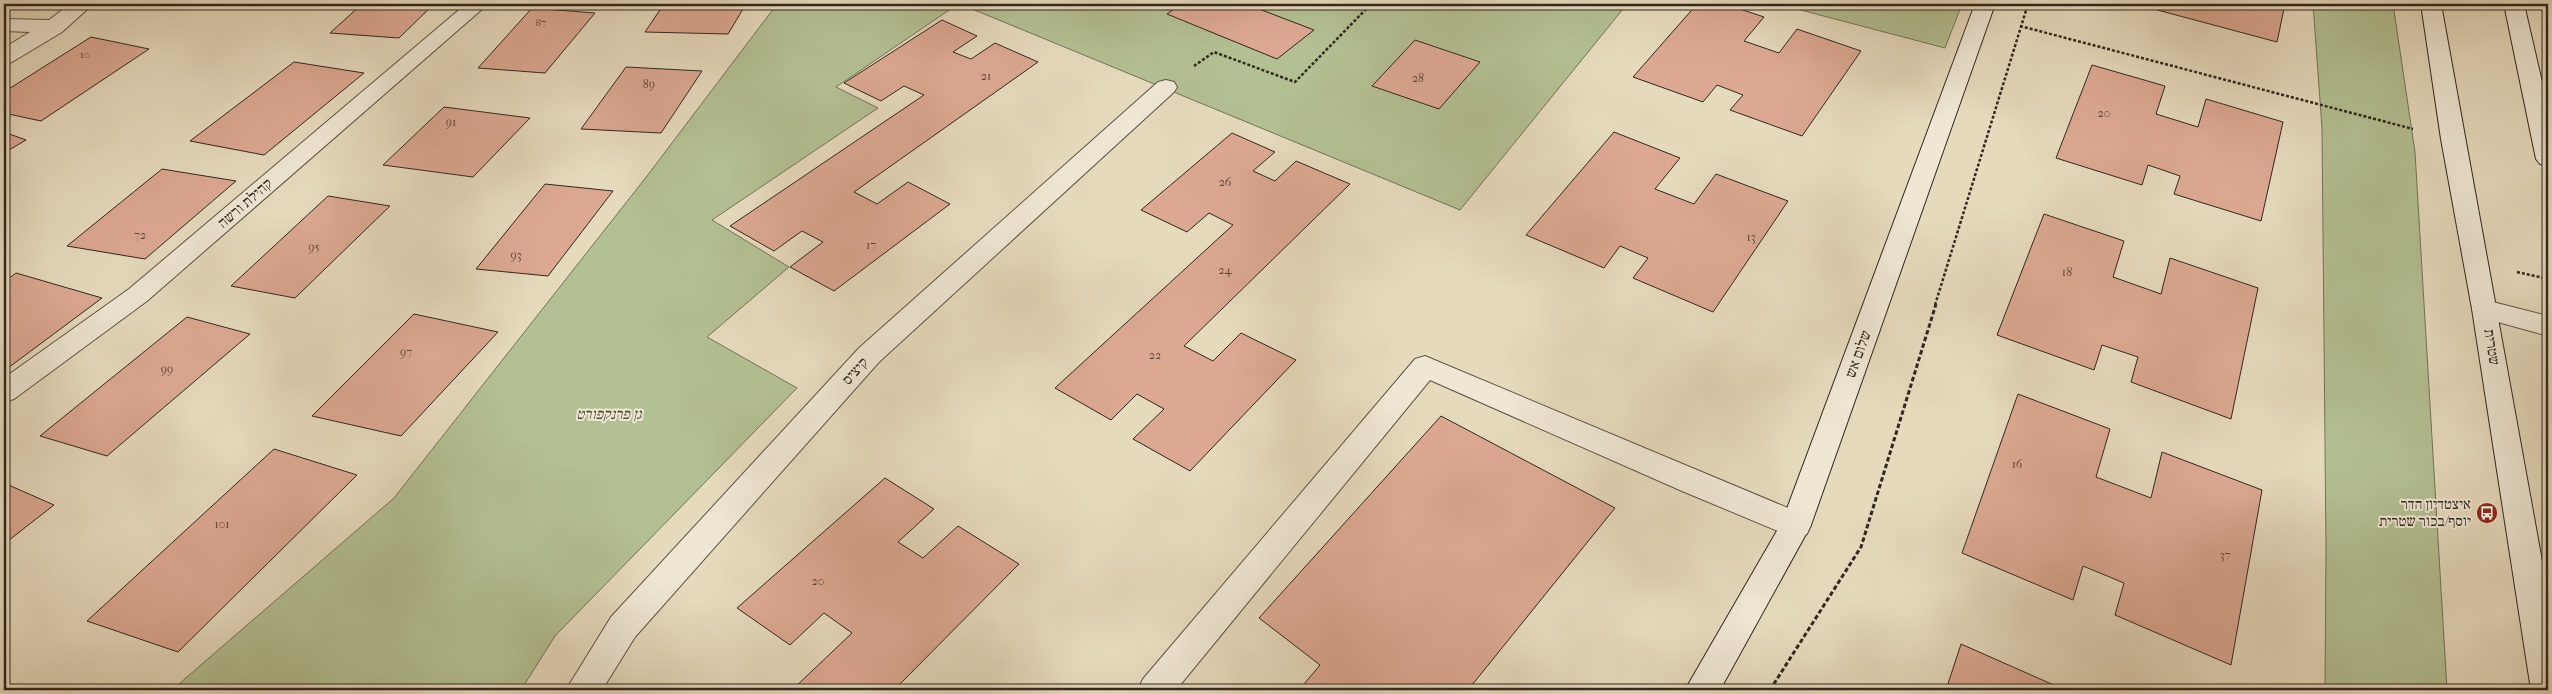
<svg xmlns="http://www.w3.org/2000/svg" width="2552" height="694" viewBox="0 0 2552 694" font-family="'IM FELL French Canon','Frank Ruhl Libre',serif">
<rect width="100%" height="100%" fill="#e6dabd"/>
<filter id="stains"><feTurbulence type="fractalNoise" baseFrequency=".004" numOctaves="4"/><feColorMatrix values="0 0 0 0 .2 0 0 0 0 .09 0 0 0 0 .02 0 0 0 .5 -.17"/></filter>
<radialGradient id="worn" r=".72"><stop offset=".6" stop-color="#630" stop-opacity="0"/><stop offset="1" stop-color="#630" stop-opacity=".3"/></radialGradient>
<path fill="#b3c093" stroke="#727459" d="M777,4H958L836,87L878,108L712,220L789,267L707,337L797,388L555,636L521,690H172L394,498L647,176Z
M960,4H1627L1460,210Z
M1778,4H1962L1945,48Z
M2313,4H2393L2415,152L2447,690H2325L2326,548L2322,128Z"/>
<path fill="#dca892" stroke="#31281f" d="M149,4H231L146,6Z
M362,4H434L399,38L330,33Z
M664,4H746L728,34L645,32Z
M1181,4H1246L1314,30L1277,59L1167,14Z
M1697,4H1725L1764,17L1744,41L1779,53L1797,29L1861,51L1802,136L1730,110L1743,95L1717,85L1703,102L1633,77Z
M2135,4H2285L2277,42Z
M532,8L595,13L545,73L478,68Z
M942,20L977,36L953,52L971,59L995,43L1038,62L854,192L877,204L908,182L950,204L834,291L790,267L823,242L802,231L774,251L730,226L924,95L904,86L881,101L844,83Z
M91,37L149,49L41,121L4,113V92Z
M1415,40L1480,62L1439,109L1372,86Z
M294,62L364,73L264,155L190,141Z
M2092,65L2165,86L2156,114L2198,127L2206,99L2283,122L2261,221L2174,194L2180,176L2148,165L2142,185L2056,158Z
M626,67L702,71L661,133L581,129Z
M444,107L530,118L473,177L383,165Z
M4,132L26,140L4,153Z
M1614,132L1680,158L1655,189L1694,204L1716,174L1788,201L1713,312L1633,278L1648,258L1620,246L1604,268L1526,235Z
M1232,133L1275,152L1253,171L1275,181L1296,161L1350,184L1184,346L1213,361L1241,333L1296,360L1190,471L1133,439L1164,409L1137,394L1111,420L1055,388L1233,225L1209,213L1187,232L1141,210Z
M162,169L236,181L145,259L67,246Z
M545,184L613,191L548,276L476,269Z
M328,196L390,206L295,298L231,286Z
M2044,214L2124,241L2113,277L2161,294L2170,258L2258,288L2231,419L2131,382L2138,357L2102,345L2094,370L1997,335Z
M16,273L102,298L4,371V282Z
M414,314L498,332L401,436L312,416Z
M187,317L250,334L107,456L40,436Z
M2018,394L2110,429L2096,477L2151,498L2162,452L2262,490L2231,665L2115,615L2124,583L2083,566L2073,600L1962,553Z
M1441,416L1615,508L1468,690H1299L1320,665L1259,618Z
M274,449L357,475L178,652L87,621Z
M885,478L934,509L898,542L923,558L958,526L1019,564L894,690H792L852,633L824,613L790,645L737,608Z
M4,483L54,505L4,544Z
M1961,644L2065,690H1946Z"/>
<g fill="none" stroke-linecap="round" stroke-linejoin="round">
<g stroke="#5e5446" stroke-width="2">
<path id="lane" d="M2485,300L2548,316V336L2476,316L2472,309L2476,302Z
M1425,356L1807,516L1811,525L1807,534L1796,538L1785,534L1682,491L1430,380L1176,690H1138L1143,679L1415,359Z"/>
</g>
<g stroke="#5e5446" stroke-width="2">
<path id="street" d="M70,4H93L62,32L12,62L4,64V48L30,32L4,31V19L49,20Z
M466,4H488L147,301L14,399L4,402V378L129,289Z
M1166,80L1174,82L1177,87L1174,92L879,362L635,637L602,690H566L611,617L859,348L1158,82Z"/>
</g>
<g stroke="#31281f" stroke-width="2">
<path id="secondary" d="M1975,4H1995L1811,525L1720,690H1685L1782,522Z
M2421,4H2441L2548,594V690H2531L2472,309L2441,139Z
M2504,4H2524L2548,108V166L2540,164L2536,159Z"/>
</g>
<path stroke="#31281f" stroke-width="2.5" stroke-dasharray="3 2" stroke-linecap="butt" d="M2020,26L2413,129
M1194,66L1214,52L1295,82L1371,4
M2517,272L2548,279
M1935,305L2028,4"/>
<path stroke="#31281f" stroke-width="3" stroke-dasharray="4.5 2.5" stroke-linecap="butt" d="M1770,690L1861,547L1936,304"/>
<use href="#lane" fill="#efe7d4" fill-rule="evenodd"/>
<use href="#street" fill="#efe7d4" fill-rule="evenodd"/>
<use href="#secondary" fill="#efe7d4" fill-rule="evenodd"/>
</g>
<defs>
<g id="bus-disc" transform="scale(1.125)"><circle r="9.5" fill="#8f2418" stroke="#efe7d4"/><path d="M-5-6H5V4H4V6H2V4H-2V6H-4V4H-5ZM-3.5-4V0h7V-4ZM-3.5 1.2v1.5H-2V1.2ZM2 1.2v1.5H3.5V1.2Z" fill="#fff"/></g>
</defs>
<g fill-rule="evenodd">
<use href="#bus-disc" x="2487" y="513"/>
</g>
<g text-anchor="middle" stroke-width="4" stroke-linejoin="round" paint-order="stroke">
<g font-size="11" fill="#5c483c">
<text x="541" y="26">87</text>
<text x="85" y="58">10</text>
</g>
<g font-size="12" fill="#5c483c">
<text x="986" y="80">21</text>
<text x="1418" y="82">28</text>
<text x="649" y="88">89</text>
<text x="2104" y="117">20</text>
<text x="451" y="126">91</text>
<text x="1225" y="186">26</text>
<text x="140" y="239">72</text>
<text x="1751" y="241">13</text>
<text x="871" y="249">17</text>
<text x="314" y="251">95</text>
<text x="516" y="259">93</text>
<text x="1225" y="274">24</text>
<text x="2067" y="276">18</text>
<text x="406" y="356">97</text>
<text x="1155" y="359">22</text>
<text x="167" y="373">99</text>
<text x="2017" y="468">16</text>
<text x="222" y="528">101</text>
<text x="2225" y="559">37</text>
<text x="818" y="585">20</text>
</g>
<g font-size="15" fill="#31281f" stroke="#efe7d4">
<text transform="translate(245 203) rotate(-41)" y="5">קהילת ורשה</text>
<text transform="translate(2492 347) rotate(81)" y="5">שטרית</text>
<text transform="translate(1858 354) rotate(-70)" y="5">שלום אש</text>
<text transform="translate(855 371) rotate(-48)" y="5">קיציס</text>
</g>
<g font-size="15" font-style="italic" fill="#524e3c" stroke="#efe7d4">
<text x="609" y="419">גן פרנקפורט</text>
</g>
<g font-size="15" fill="#31281f" stroke="#efe7d4" text-anchor="end">
<text x="2471" y="509">איצטדיון הדר<tspan x="2471" dy="17">יוסף/בכור שטרית</tspan></text>
</g>
</g>
<rect width="2552" height="694" fill="none" stroke="#e6dabd" stroke-width="20"/>
<rect x="5" y="5" width="2542" height="684" fill="none" stroke="#31281f" stroke-width="2.5"/>
<rect x="10" y="10" width="2532" height="674" fill="none" stroke="#31281f"/>
<rect width="100%" height="100%" filter="url(#stains)"/>
<rect width="100%" height="100%" fill="url(#worn)"/>
</svg>
